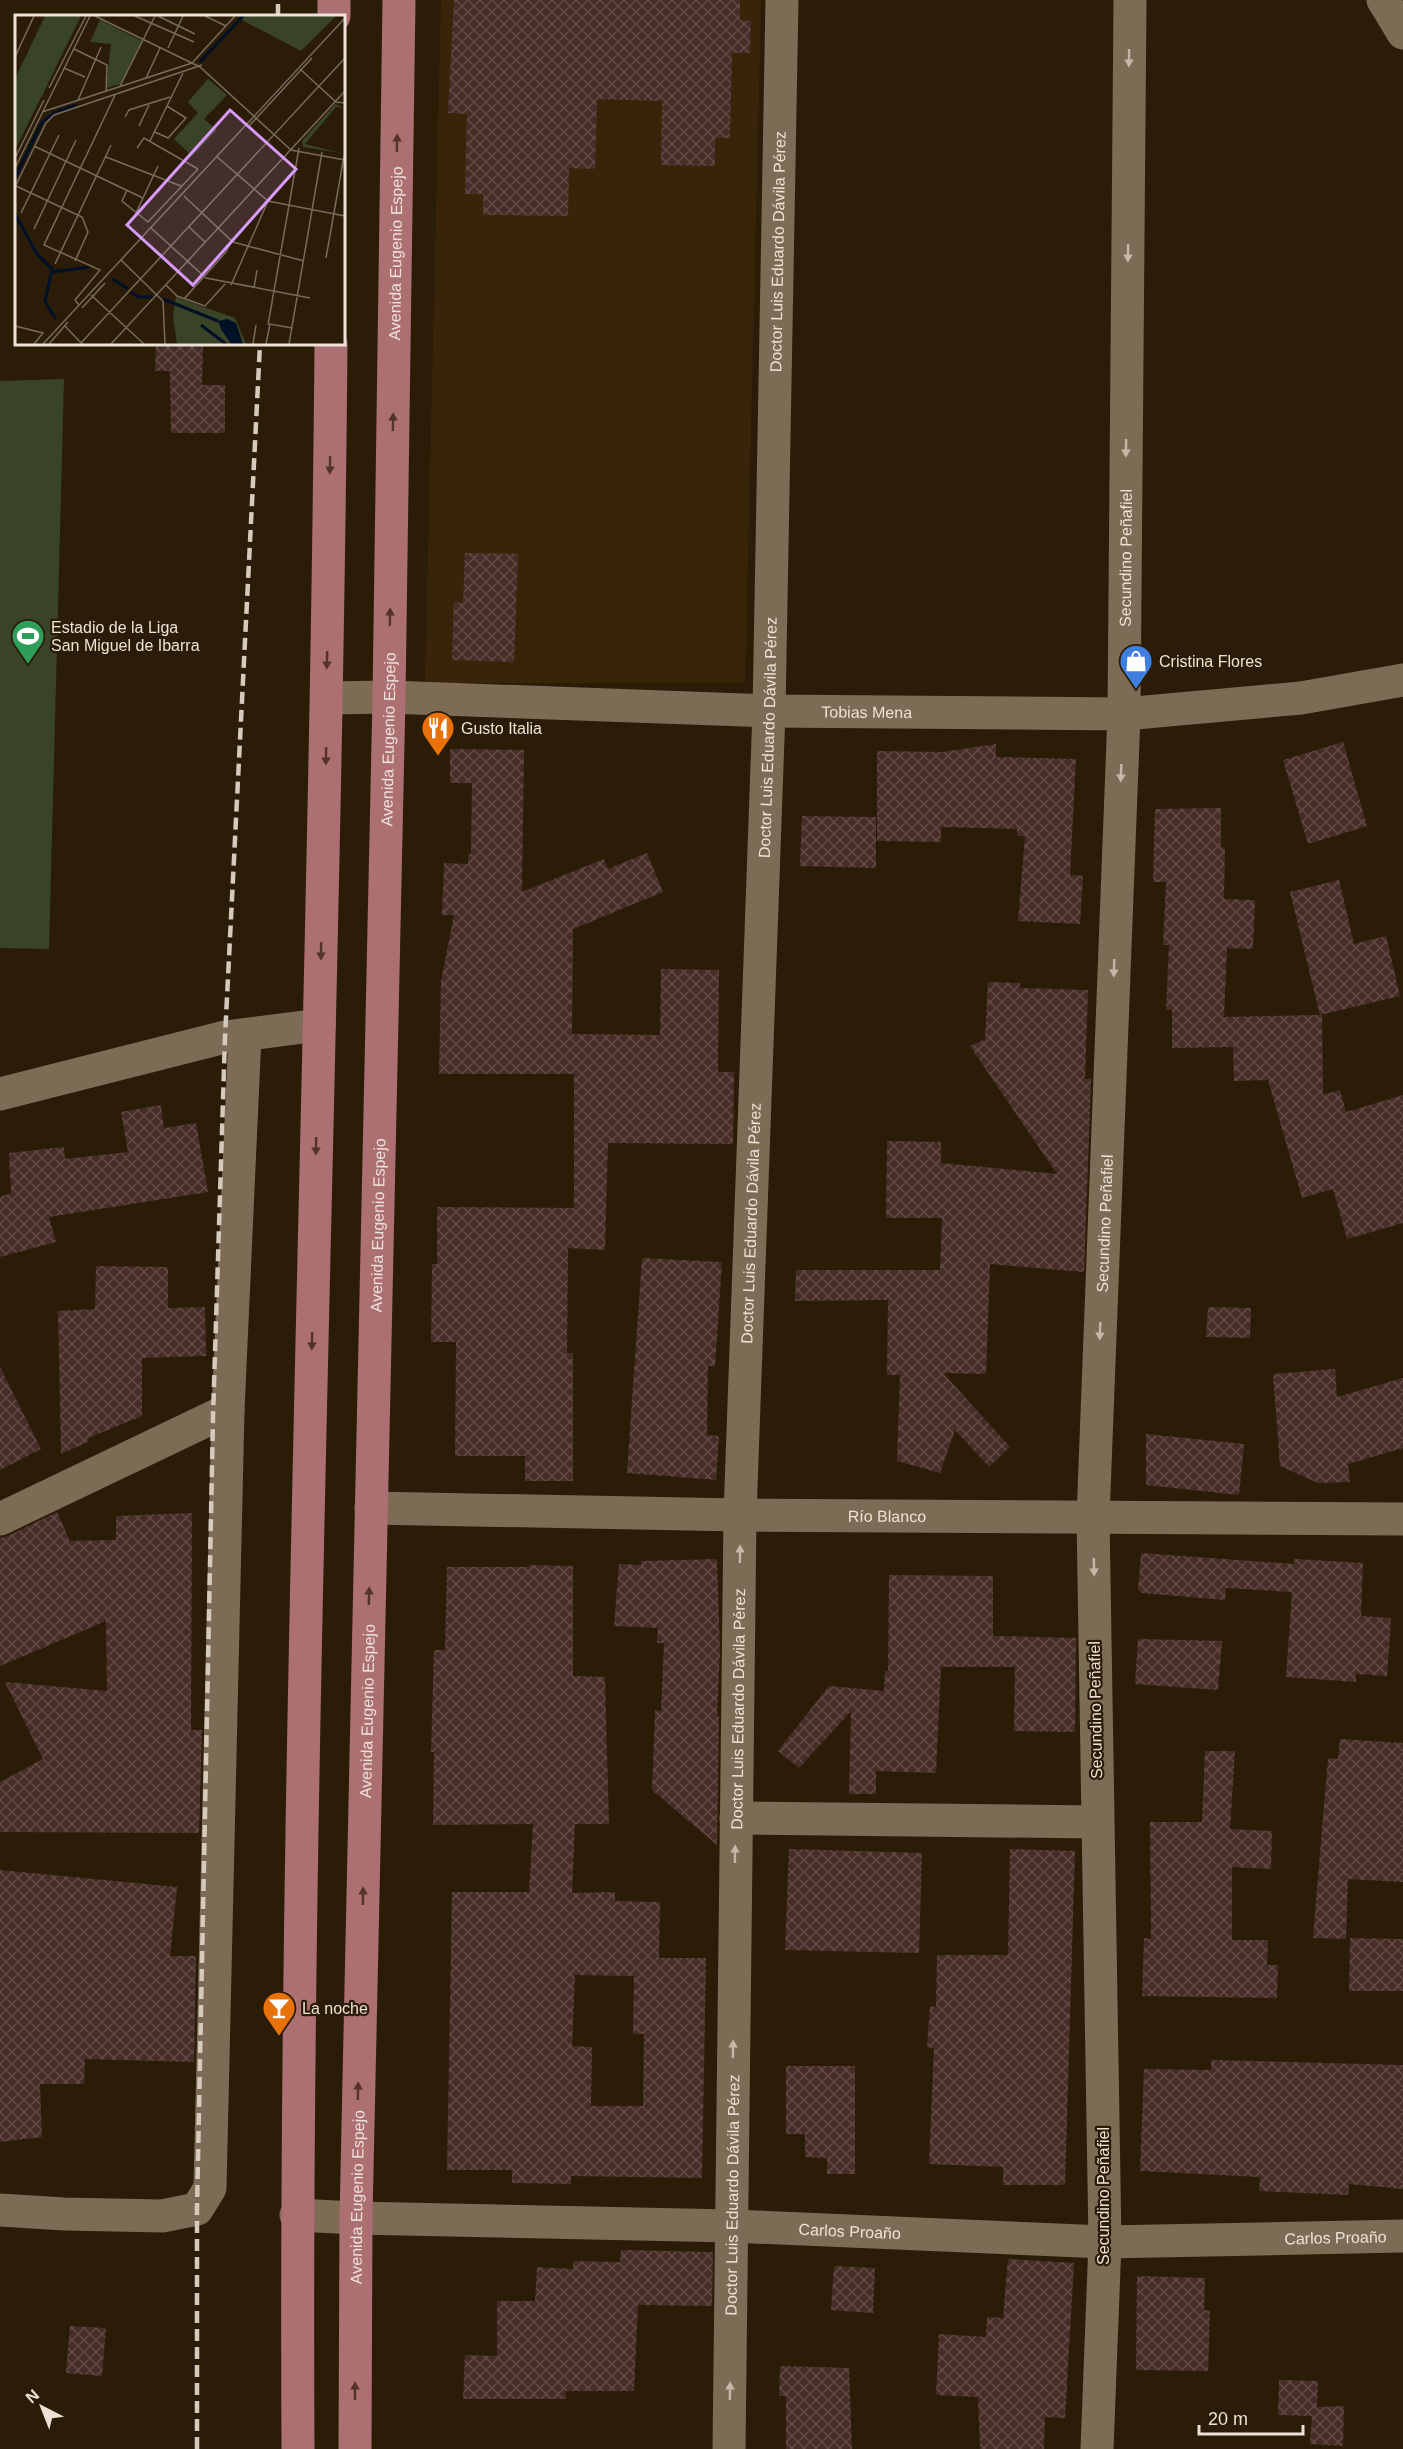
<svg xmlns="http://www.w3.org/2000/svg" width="1403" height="2449" viewBox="0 0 1403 2449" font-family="Helvetica,sans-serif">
<defs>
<pattern id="building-cross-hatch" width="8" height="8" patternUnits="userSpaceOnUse" patternTransform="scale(1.5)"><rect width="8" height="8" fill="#472d28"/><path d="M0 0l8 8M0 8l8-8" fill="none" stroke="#624b46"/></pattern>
</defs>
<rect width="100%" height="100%" fill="#2b1c08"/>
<path fill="#382509" d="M441,0H761L745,683H425Z"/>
<path fill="#394426" d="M64,379L49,949L0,948V381Z"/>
<path fill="url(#building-cross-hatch)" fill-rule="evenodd" d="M454,0H740V20L751,21L750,53H732L730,138H715V166L661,165L662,101L597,99L595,169L569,168L568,216L483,215V194H465L467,114L448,113Z
M156,344H203L202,385H225V433H171L170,371H155Z
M465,553L518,554L514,662L452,660L454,602L463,603Z
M1343,742L1367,826L1308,844L1283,760Z
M996,744V757L1076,759L1070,875L1083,876L1080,924L1018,921L1025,836H1017V829L941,827V842L877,841V751L942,752Z
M450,749L524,750L522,892L604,859L608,869L647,853L663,892L573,929L572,1034L660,1035L661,969L719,970L718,1072H734L733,1144L608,1143L605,1250L568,1248L567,1353H573V1481H525V1456H455L456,1342H431L432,1264H437V1207L574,1208V1074H439L441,981L454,915H442L444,863L468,864V854H471L472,783H450Z
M1221,808V847L1225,848L1224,899L1255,900L1253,949L1227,948L1224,1017L1320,1015L1290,892L1339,880L1354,944L1386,936L1400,996L1320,1015H1322L1323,1095L1340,1090L1346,1112L1403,1095V1223L1347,1239L1333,1189L1302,1198L1268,1080L1234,1081L1233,1047L1172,1048V1010H1166L1169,945H1163L1166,882H1153L1155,809Z
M802,816L876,817V868L800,866Z
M988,982L1020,983V988L1088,990L1085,1079H1091L1084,1272L990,1264L986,1374L943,1373L1010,1447L989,1467L955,1430L940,1473L897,1461L900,1375H887L888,1300L795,1301L796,1270H940L942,1218H886L887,1141L941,1142V1163L1057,1174L970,1046L985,1039Z
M161,1105L164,1128L196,1123L208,1192L49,1217L56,1242L0,1257V1197L11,1193L9,1153L64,1147L65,1159L128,1152L121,1112Z
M642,1258L722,1262L715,1366H708L707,1435L719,1436L716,1480L627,1473Z
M96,1266L168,1267V1308L205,1307L206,1356L142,1358V1416L88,1438V1442L61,1454L58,1311L95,1309Z
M1208,1307L1251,1308L1250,1338L1206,1337Z
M0,1367L41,1449L0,1470Z
M1335,1369L1337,1397L1403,1378V1448L1348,1464L1350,1482L1318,1483L1280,1466L1273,1374Z
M1146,1434L1244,1444L1239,1495L1146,1485Z
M57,1512L70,1541L116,1540V1516L192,1513L191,1730H202L199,1833L0,1832V1782L43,1759L5,1682L107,1691L106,1621L0,1666V1538L8,1536Z
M1141,1553L1294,1564L1295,1559L1363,1563L1361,1616L1391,1618L1387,1676L1356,1674V1682L1286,1677L1292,1592L1226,1588L1225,1600L1141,1593V1591L1138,1590Z
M717,1559L720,1651L717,1716H719L717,1845L652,1790L655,1710L661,1711L664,1643H657L658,1628L614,1626L619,1564L641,1565V1561Z
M529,1565L573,1566V1676L605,1677L609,1824H575L572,1893L615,1892V1901L660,1902L659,1958H706L702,2178L571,2176V2184L512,2183V2170H447L452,1892H529L533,1824L433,1825L434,1752H431L434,1650H445L447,1567H529ZM575,1975L634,1976L633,2034H644L643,2106H591L592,2047L572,2046Z
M889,1575L993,1576V1636L1076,1638L1075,1732L1014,1731L1015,1667H941L936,1773L876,1771V1794H849L851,1711L799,1768L778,1751L829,1686L884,1691L885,1671H888Z
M1138,1639L1222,1641L1218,1690L1135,1684Z
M1340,1739L1403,1743V1882L1348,1879L1346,1939L1313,1938L1328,1758L1338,1759Z
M1205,1751H1235L1230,1829L1272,1831L1271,1869L1232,1867V1940H1268L1267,1965H1278L1277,1998L1142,1996L1144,1938L1151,1939L1150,1822H1202Z
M789,1849L922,1853L919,1953L785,1950Z
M1010,1849L1075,1851L1065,2185H1003V2167L929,2164L934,2048L927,2047L930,2006L936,2007L937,1955H1008Z
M0,1870L177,1887L170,1956H196L194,2062L85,2059L84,2084H40L42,2137L0,2142Z
M1350,1938L1403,1939V1991H1349Z
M1211,2060L1403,2065V2189L1349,2184L1348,2195L1259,2191L1260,2177L1140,2171L1144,2069L1211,2070Z
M786,2066H855V2174H827V2158L805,2157V2134H786Z
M621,2250L713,2252L712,2306L638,2305L634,2391H566V2399H463L465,2355L497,2356V2301H535L537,2267L573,2269V2261L620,2262Z
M1008,2259L1074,2263L1065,2418L1045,2417L1044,2449H980L978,2397L936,2395L939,2334L986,2337L987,2317L1003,2318Z
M834,2266L875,2268L873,2313L831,2310Z
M1137,2276L1205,2278L1204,2310L1210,2311L1208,2371L1136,2370Z
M70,2326L106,2328L102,2376L66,2373Z
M780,2366L849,2368L852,2449H786V2396H779Z
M1279,2380L1318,2381L1317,2407L1344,2406L1343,2446L1310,2444L1312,2416L1278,2415Z"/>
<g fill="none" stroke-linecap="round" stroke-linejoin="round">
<g stroke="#7d6b55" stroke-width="33">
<path d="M1383,0L1403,33"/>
<path id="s1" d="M327,698L389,697L769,711L1124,714L1301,698L1403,680"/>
<path d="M0,1094L225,1037L319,1025"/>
<path id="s2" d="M371,1508L740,1515L1403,1519"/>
<path d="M0,1519L228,1410"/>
<path d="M736,1818L1097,1822"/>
<path d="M0,2210L64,2214L162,2216L197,2209L210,2188L228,1410L245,1035"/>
<path id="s3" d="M296,2215L356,2218L732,2226L1105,2242L1403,2236"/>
<path id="s4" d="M729,2449L740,1515L769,711L782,0"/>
<path id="s5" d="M1097,2449L1105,2242L1093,1518L1124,714L1130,0"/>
</g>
<g stroke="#ac6f72" stroke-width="33">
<path d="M334,16V0"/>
<path d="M298,2449C294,1747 325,1045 331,344"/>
<path id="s6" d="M355,2449L356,2218L389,697L399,0"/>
</g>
<path stroke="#d6cabd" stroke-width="4.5" stroke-dasharray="12 6" stroke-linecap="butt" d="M278,16V0
M197,2449V2209L213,1417L225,1037L260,344"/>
</g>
<defs><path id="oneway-solid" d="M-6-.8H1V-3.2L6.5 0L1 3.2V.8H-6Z" transform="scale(1.5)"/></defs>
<g fill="#c6b8a9">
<use href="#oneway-solid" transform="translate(1129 58) rotate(91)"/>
<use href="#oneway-solid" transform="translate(1128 253) rotate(91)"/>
<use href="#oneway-solid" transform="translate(1126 448) rotate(91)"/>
<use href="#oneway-solid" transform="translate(1121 773) rotate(92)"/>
<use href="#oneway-solid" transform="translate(1114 968) rotate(92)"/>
<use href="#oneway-solid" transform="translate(1100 1331) rotate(92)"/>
<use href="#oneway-solid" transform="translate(740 1554) rotate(-89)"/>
<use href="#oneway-solid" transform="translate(1094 1567) rotate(89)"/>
<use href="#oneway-solid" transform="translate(735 1854) rotate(-89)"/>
<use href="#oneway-solid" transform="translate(733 2049) rotate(-89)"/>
<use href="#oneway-solid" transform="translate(730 2391) rotate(-89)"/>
</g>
<g fill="#523528">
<use href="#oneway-solid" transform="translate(397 143) rotate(-89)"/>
<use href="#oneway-solid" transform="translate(393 422) rotate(-89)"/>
<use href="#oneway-solid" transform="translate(330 465) rotate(91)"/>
<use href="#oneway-solid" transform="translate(390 617) rotate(-89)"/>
<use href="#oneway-solid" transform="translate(327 660) rotate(91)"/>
<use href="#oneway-solid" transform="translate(326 756) rotate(91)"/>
<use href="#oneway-solid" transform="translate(321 951) rotate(91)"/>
<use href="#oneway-solid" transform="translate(316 1146) rotate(91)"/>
<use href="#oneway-solid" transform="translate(312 1341) rotate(91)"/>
<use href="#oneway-solid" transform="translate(369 1596) rotate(-89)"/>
<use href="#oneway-solid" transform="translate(363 1896) rotate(-89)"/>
<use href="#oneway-solid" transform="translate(358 2091) rotate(-89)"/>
<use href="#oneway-solid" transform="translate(355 2391) rotate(-90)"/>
</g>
<defs>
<g id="stadium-pin" transform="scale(1.725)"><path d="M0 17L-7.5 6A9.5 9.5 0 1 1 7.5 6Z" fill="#2e9e5b" stroke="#2b1c08"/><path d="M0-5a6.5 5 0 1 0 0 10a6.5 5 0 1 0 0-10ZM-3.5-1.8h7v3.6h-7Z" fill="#fff"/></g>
<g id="shop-pin" transform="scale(1.725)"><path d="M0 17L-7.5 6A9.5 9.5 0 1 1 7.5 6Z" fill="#3f7fe0" stroke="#2b1c08"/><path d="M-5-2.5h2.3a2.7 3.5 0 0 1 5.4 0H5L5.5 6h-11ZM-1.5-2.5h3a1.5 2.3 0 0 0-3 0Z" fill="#fff"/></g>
<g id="restaurant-pin" transform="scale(1.725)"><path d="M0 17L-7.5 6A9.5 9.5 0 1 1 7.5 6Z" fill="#e8710a" stroke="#2b1c08"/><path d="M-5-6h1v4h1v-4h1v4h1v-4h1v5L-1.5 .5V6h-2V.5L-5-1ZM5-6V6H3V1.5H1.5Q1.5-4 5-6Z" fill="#fff"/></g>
<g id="bar-pin" transform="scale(1.725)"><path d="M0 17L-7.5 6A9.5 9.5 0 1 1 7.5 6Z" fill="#e8710a" stroke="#2b1c08"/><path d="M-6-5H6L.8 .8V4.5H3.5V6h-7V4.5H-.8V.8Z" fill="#fff"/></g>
</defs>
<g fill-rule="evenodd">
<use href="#stadium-pin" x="28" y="636"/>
<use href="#shop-pin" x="1136" y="661"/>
<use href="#restaurant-pin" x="438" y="728"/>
<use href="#bar-pin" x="279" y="2008"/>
</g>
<g text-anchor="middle" stroke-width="4.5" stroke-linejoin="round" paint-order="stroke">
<g font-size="16" fill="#ede2d6" stroke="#2b1c08">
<text dy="6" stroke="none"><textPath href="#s6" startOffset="2196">Avenida Eugenio Espejo</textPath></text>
<text dy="6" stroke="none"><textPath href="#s4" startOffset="2198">Doctor Luis Eduardo Dávila Pérez</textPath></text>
<text dy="6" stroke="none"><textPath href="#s5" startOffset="1892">Secundino Peñafiel</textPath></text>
<text dy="6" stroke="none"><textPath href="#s1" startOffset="540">Tobias Mena</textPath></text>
<text dy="6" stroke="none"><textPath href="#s6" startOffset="1710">Avenida Eugenio Espejo</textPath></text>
<text dy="6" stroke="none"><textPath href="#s4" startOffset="1712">Doctor Luis Eduardo Dávila Pérez</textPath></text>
<text dy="6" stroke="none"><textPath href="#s4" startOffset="1226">Doctor Luis Eduardo Dávila Pérez</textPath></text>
<text dy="6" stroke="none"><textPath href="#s6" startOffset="1224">Avenida Eugenio Espejo</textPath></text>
<text dy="6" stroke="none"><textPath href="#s5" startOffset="1226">Secundino Peñafiel</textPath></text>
<text dy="6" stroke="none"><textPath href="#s2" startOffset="516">Río Blanco</textPath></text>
<text dy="6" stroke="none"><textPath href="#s6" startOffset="738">Avenida Eugenio Espejo</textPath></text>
<text dy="6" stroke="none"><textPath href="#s4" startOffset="740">Doctor Luis Eduardo Dávila Pérez</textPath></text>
<text transform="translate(1095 1710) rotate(-91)" y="6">Secundino Peñafiel</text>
<text dy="6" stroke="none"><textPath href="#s6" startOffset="252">Avenida Eugenio Espejo</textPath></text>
<text dy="6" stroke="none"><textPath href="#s4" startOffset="254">Doctor Luis Eduardo Dávila Pérez</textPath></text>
<text transform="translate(1103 2196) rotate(-90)" y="6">Secundino Peñafiel</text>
<text dy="6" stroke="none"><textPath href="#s3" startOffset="554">Carlos Proaño</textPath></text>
<text dy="6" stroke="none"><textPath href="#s3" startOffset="1040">Carlos Proaño</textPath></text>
</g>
<g font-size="16" fill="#ede2d6" stroke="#2b1c08" text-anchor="start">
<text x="51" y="633">Estadio de la Liga<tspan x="51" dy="18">San Miguel de Ibarra</tspan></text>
<text x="1159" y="667">Cristina Flores</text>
<text x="461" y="734">Gusto Italia</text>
<text x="302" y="2014">La noche</text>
</g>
</g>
<g transform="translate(15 15)">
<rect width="330" height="330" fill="#2b1c08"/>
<path d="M228,1H321L286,36L225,4Z" fill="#394426"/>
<path d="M85,5L127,26L105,69L91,73L96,29L75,27ZM320,89L330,93L321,92L290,129L326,138L288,132L287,126Z" fill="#394426"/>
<path d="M30,1H66L0,135V64ZM89,8L123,25L120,31L86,14ZM193,64L212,80L189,104L202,115L177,141L159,124L183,98L173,87ZM161,282L220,303L231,329H162L158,301Z" fill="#394426"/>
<path d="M15,33L29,39L24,48L7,53ZM34,39L44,45L26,83L15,78Z" fill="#394426"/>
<path d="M212,304L221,308L228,329H216L206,314L203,306Z" fill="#001027"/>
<path fill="none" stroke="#001027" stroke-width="3" d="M185,47L228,1M0,163L27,107L41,97L61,90M0,199L22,239L37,254L30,287L41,304M37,257L74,252M98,264L113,274M116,277L124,282H138M148,284L203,306M186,310L211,329"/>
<path fill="none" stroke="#796b5a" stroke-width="1.5" d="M80,1L185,52L276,135L330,145M120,1L179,27M143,1L180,19M190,1L211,11M153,33L168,1M59,34L92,50L91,76M0,42L19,1M49,53L70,62M285,54L321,87L330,88M131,63L145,33M105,71L140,1M34,73L71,1M63,85L86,32M27,97L177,48L220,1M110,102L114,95L155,82M124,111L134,90M233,112L297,43M140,117L153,123L171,103L152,91M135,126L168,58M19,131L128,183M122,133L129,123L183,154M201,141L253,186L330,201M91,142L166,171M0,143L29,85M0,153L75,1M1,171L67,202L73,217L60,246M0,172L31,108L39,100L187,50M112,175L107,186L133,207L183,154M169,181L218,227L289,246M6,198L44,120M121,198L143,151M173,211L190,227M135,212L191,263L295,283M19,214L61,125M311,243L329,141M106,245L148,286L150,329M40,249L96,130M151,270L162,281L190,291L210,269M216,270L253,186M239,273L242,255M76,280L129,329M169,284L211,237L217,225M64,290L60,285L85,255L29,230L100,80M67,293L90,268M253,310L284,133M0,311L28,318L19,329M50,311L67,329M66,328L330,43M28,329L330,3M34,329L53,307M96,329L330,76M238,329L241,310M251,329L255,309L277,313M274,329L307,137"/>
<path fill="#d89af8" fill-opacity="0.15" stroke="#d89af8" stroke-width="3" d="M215,95L281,154L178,270L112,210Z"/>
<rect width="330" height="330" fill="none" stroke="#ede2d6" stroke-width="3"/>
</g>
<g transform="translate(42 2407) rotate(318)" stroke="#2b1c08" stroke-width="4.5" paint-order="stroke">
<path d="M0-4.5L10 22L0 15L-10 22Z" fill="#ede2d6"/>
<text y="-9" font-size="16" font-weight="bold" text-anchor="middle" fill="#ede2d6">N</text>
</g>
<path d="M1199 2425v9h104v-9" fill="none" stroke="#ede2d6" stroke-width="3"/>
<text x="1208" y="2425" font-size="18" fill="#ede2d6" stroke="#2b1c08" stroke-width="4.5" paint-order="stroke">20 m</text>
</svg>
